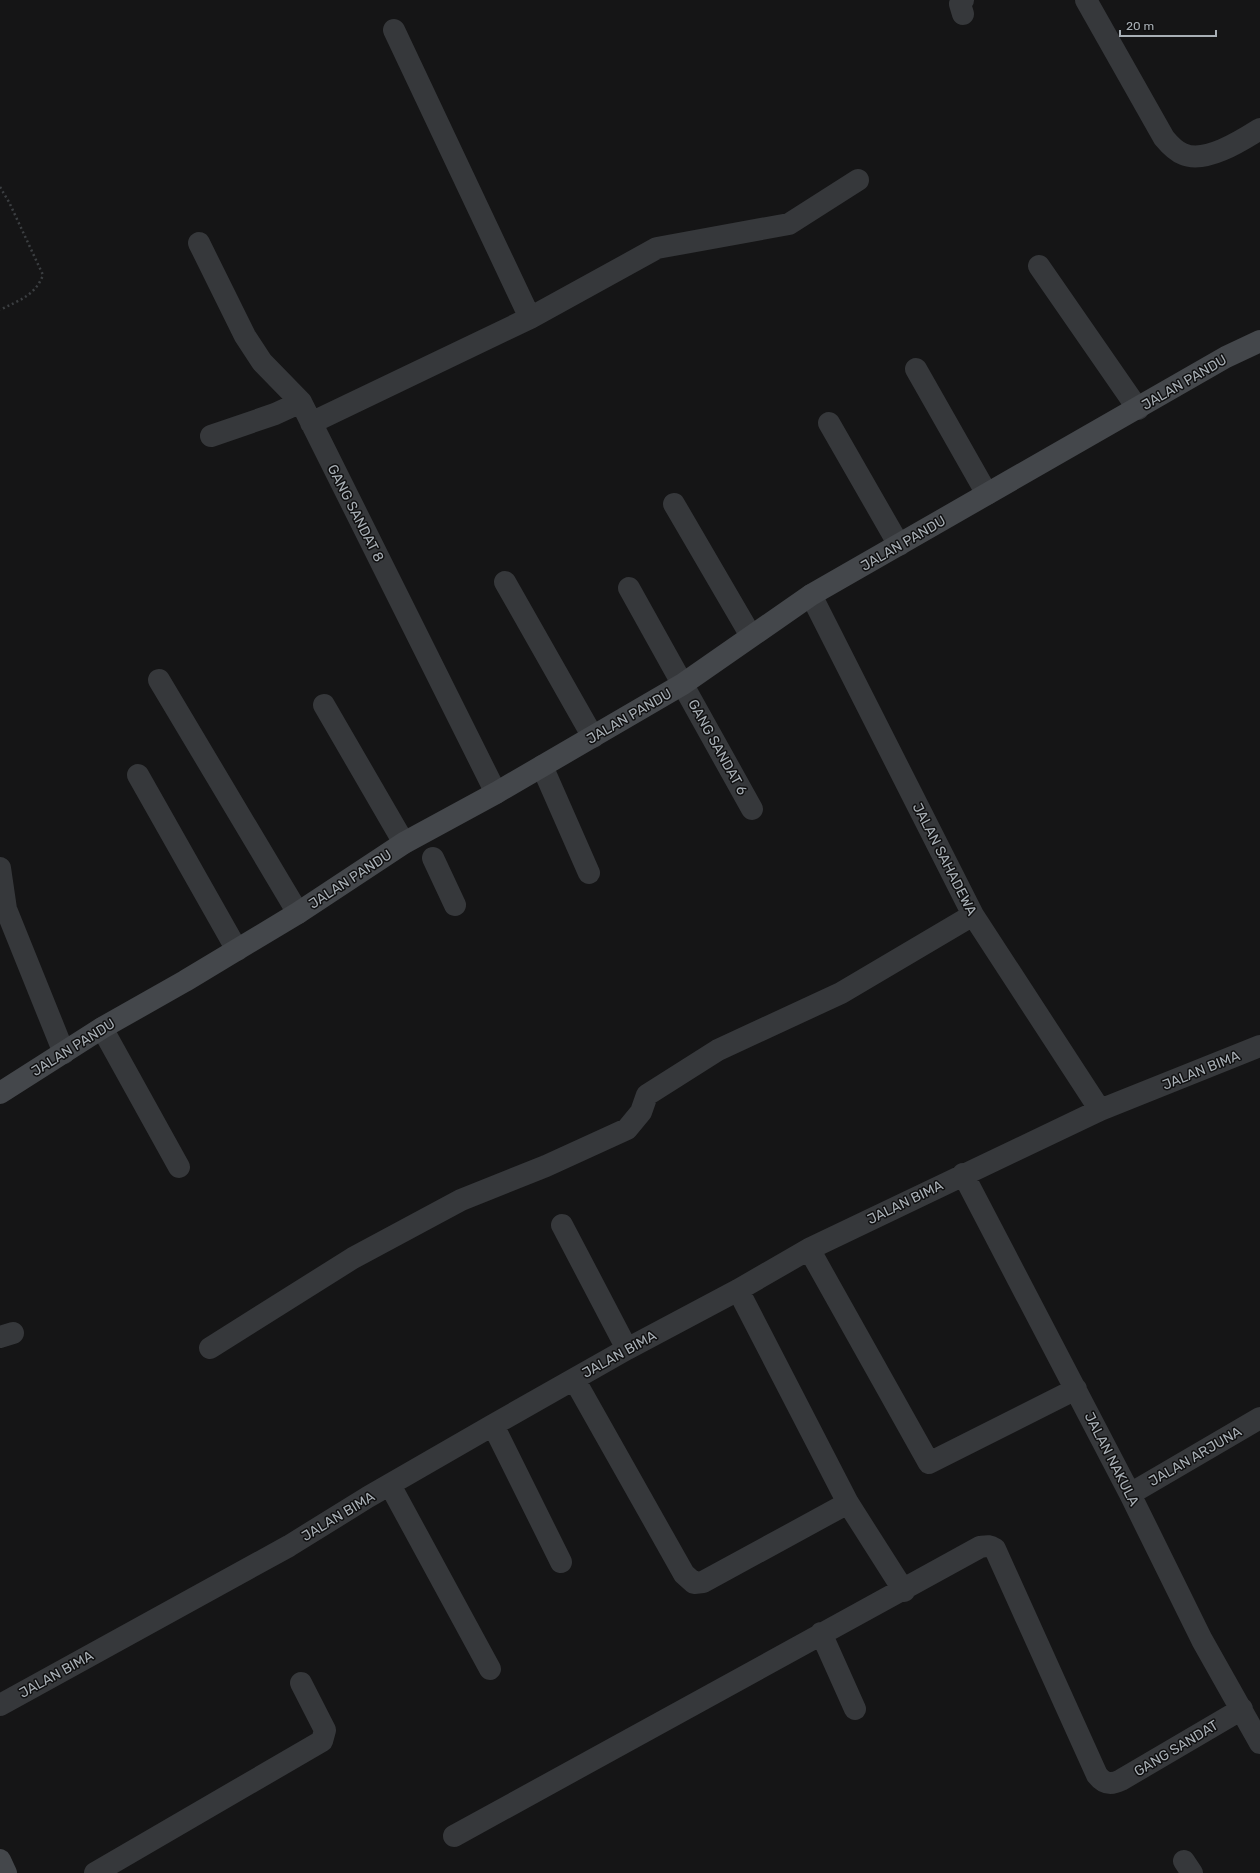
<svg xmlns="http://www.w3.org/2000/svg" width="1260" height="1873" viewBox="0 0 1260 1873" font-family="Rubik,sans-serif">
<rect width="100%" height="100%" fill="#151516"/>
<g fill="none" stroke-linecap="round" stroke-linejoin="round">
<path stroke="#3c3f42" stroke-width="2.5" stroke-dasharray="2 3" stroke-linecap="butt" d="M0,187L9,202L43,275C35,296 19,300 0,310"/>
<path stroke="#36383b" stroke-width="22" d="M1086,0L1164,138C1169,144 1175,151 1183,154C1205,164 1241,141 1260,129
M963,14L960,4L963,0
M394,30L530,318
M199,243L245,336L262,362L301,402L496,793
M1039,266L1138,409
M916,369L987,494
M311,423L530,318L657,248L789,224L858,180
M829,423L899,545
M211,436L275,414L301,402
M674,504L751,636
M505,582L593,737
M629,588L752,809
M811,595L973,915L1100,1110
M159,680L298,913
M324,705L404,843
M542,766L589,873
M138,775L237,950
M433,858L455,905
M0,868L6,909L64,1053
M102,1028L179,1167
M963,1174L1130,1494L1202,1640L1260,1743
M562,1225L627,1349
M809,1249L929,1463L1076,1389
M738,1290L848,1503L904,1591
M0,1337L13,1333
M210,1348L353,1258L461,1200L546,1166L627,1129L641,1112L647,1095L718,1050L841,993L973,915
M574,1379L684,1574L694,1583L703,1582L848,1503
M493,1425L561,1562
M390,1485L490,1669
M1130,1494L1260,1418
M821,1633L855,1709
M0,1705L289,1546L368,1497L493,1425L627,1349L738,1290L809,1249L1100,1110L1260,1046
M454,1836L980,1547C987,1546 989,1545 995,1549L1097,1775C1104,1784 1111,1785 1121,1780L1242,1709
M1184,1861L1192,1873
M95,1873L322,1741L325,1730L301,1683"/>
<path stroke="#44474b" stroke-width="22" d="M0,1093L102,1028L185,981L298,913L404,843L496,793L683,684L811,595L1226,357L1260,341
M0,1860L6,1873"/>
</g>
<g text-anchor="middle" stroke-width="3" stroke-linejoin="round" paint-order="stroke">
<g font-size="14" fill="#a8afb5" stroke="#101011">
<text transform="translate(1184 382) rotate(-30)" y="5">JALAN PANDU</text>
<text transform="translate(356 513) rotate(63)" y="5">GANG SANDAT 8</text>
<text transform="translate(903 543) rotate(-30)" y="5">JALAN PANDU</text>
<text transform="translate(629 716) rotate(-30)" y="5">JALAN PANDU</text>
<text transform="translate(718 747) rotate(61)" y="5">GANG SANDAT 6</text>
<text transform="translate(945 859) rotate(63)" y="5">JALAN SAHADEWA</text>
<text transform="translate(350 879) rotate(-33)" y="5">JALAN PANDU</text>
<text transform="translate(73 1047) rotate(-32)" y="5">JALAN PANDU</text>
<text transform="translate(1201 1070) rotate(-22)" y="5">JALAN BIMA</text>
<text transform="translate(905 1202) rotate(-26)" y="5">JALAN BIMA</text>
<text transform="translate(619 1354) rotate(-29)" y="5">JALAN BIMA</text>
<text transform="translate(1195 1456) rotate(-30)" y="5">JALAN ARJUNA</text>
<text transform="translate(1112 1459) rotate(63)" y="5">JALAN NAKULA</text>
<text transform="translate(338 1516) rotate(-31)" y="5">JALAN BIMA</text>
<text transform="translate(56 1674) rotate(-29)" y="5">JALAN BIMA</text>
<text transform="translate(1176 1748) rotate(-31)" y="5">GANG SANDAT</text>
</g>
</g>
<path d="M1120 30v6h96v-6" fill="none" stroke="#a8afb5" stroke-width="2"/>
<text x="1126" y="30" font-size="12" fill="#a8afb5" stroke="#101011" stroke-width="3" paint-order="stroke">20 m</text>
</svg>
